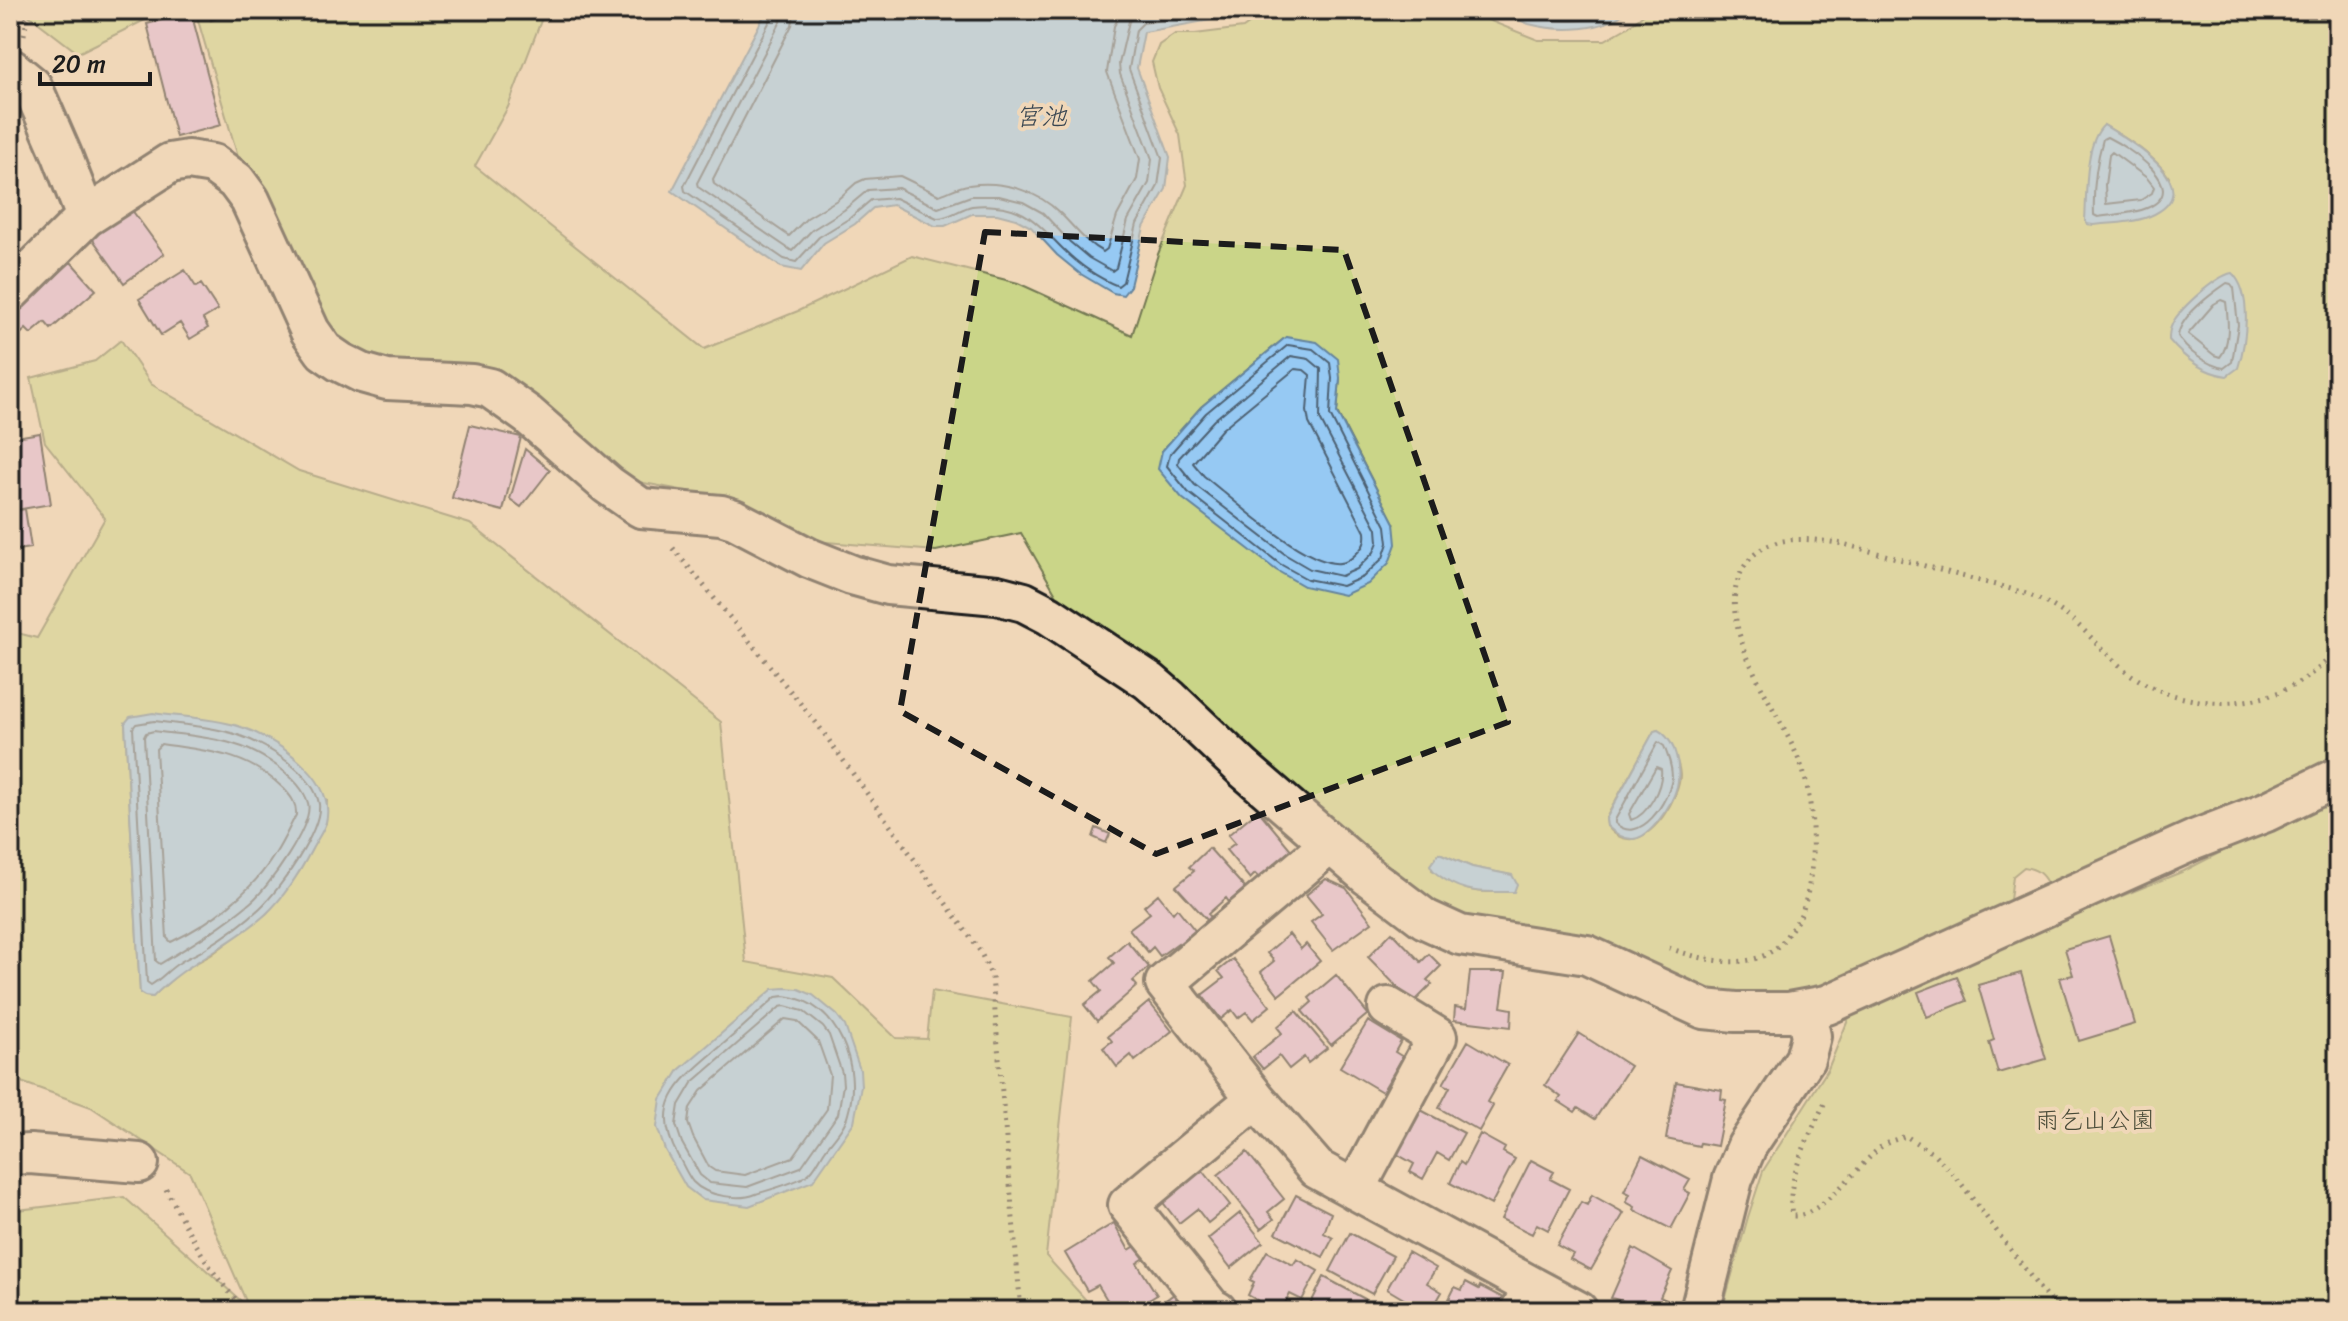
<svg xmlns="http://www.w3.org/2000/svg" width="2348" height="1321" viewBox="0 0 2348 1321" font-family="Sriracha,'Klee One',sans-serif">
<rect width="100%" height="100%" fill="#f0d7b8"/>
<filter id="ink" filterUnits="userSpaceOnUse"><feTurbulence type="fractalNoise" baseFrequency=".0125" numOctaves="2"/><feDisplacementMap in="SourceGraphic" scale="16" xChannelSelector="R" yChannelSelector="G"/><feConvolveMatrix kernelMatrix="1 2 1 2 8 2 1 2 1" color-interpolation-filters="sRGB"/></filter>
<g filter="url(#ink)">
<path fill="#cad588" stroke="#737852" stroke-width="2" fill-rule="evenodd" d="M22,10H165L78,53Z
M195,10H545L508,107L475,166L704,349L798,311L912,256L1018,283L1132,335L1158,254L1187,185L1180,135L1158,88L1152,62L1159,45L1175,34H1195L1243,28L1269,10H1478L1488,20L1538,40H1605L1628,27L1648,10H2338V758L2100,860L1826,992L1701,996L1466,921L1412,894L1064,608L1021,533L936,551L814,541L723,498L628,480L407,365L341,348L238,157ZM2104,125C2127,139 2153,154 2169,177L2166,205L2147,217L2087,200V183ZM1286,337L1340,378L1337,412L1394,523L1162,451L1201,407ZM1658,730C1668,744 1679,757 1680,775C1680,797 1652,842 1628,839C1618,838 1613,833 1607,826L1606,818L1654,731ZM1439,853L1472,867L1511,875L1514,891C1473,893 1467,894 1432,870ZM2024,867C2036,869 2042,873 2047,883L2010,900L2013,876Z
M121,340L151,384L299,471L470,524L721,722L746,962L833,978L896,1038L927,1039L932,991L1072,1017L1046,1256L1096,1311H10V1211L124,1197L249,1308L190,1173L91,1107L10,1078V631L37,638L105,518L45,442L31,378L95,361ZM125,723L327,800L326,823L299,872L267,913L211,955L183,970L152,997L145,996L140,993Z
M2338,795V1311H1722L1748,1217L1763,1171L1828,1069L1850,1015L1908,982L2184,871L2313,805Z"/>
<path fill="#96c9f3" stroke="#65849d" stroke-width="2" d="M767,10H1246L1232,16L1144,32L1137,68L1170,157L1166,189L1144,227L1130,286L1123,295L1113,293L1079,273L1057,255L1031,227L1016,219L997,214H972L945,226H935L893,205L873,208L855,224L824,243L801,271L781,267L672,191Z
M1500,10H1628C1604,32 1559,32 1529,24C1519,21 1509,15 1500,10Z
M2104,125C2129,140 2212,189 2150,216C2134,223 2111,223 2093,225L2087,224L2085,220C2087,194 2084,143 2104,125Z
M2232,273C2253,293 2246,343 2238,368L2227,376C2204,373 2184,358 2169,340C2169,336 2169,331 2171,327C2176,311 2216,276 2232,273Z
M1286,337L1317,342L1338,359L1340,378L1337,413L1394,523L1396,544L1389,563L1368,584L1344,595L1304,586L1276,570L1182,498L1158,469L1162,451L1201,407Z
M153,713C181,717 211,718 238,726C274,737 337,778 326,822C324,831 316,841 312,849C300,872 285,896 266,914C231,946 185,963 153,997L145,996L140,993L125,723L130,717Z
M1658,730C1666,734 1670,740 1674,749C1684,777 1677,797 1659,820C1642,842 1628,846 1607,826L1606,819L1654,731Z
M1439,853L1472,867L1512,875L1517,884L1514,892C1488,892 1466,894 1444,879C1437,874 1433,872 1430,865Z
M785,988L799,989L813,995L837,1015L845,1026L860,1070L861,1086L854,1122L813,1181L749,1206L703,1200L686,1187L665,1150L657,1127L661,1099L679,1070L773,989Z"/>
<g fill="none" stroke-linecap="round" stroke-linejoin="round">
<path stroke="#4d6172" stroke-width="2" d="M773,10L772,17L684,186L685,191L784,259L796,262L819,237L850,218L871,200L895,198L937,218C950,218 959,209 972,206C979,205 989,205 996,206C1027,208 1042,228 1062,248C1077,263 1098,278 1118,286L1123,282L1137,224L1158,186L1162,158L1129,69L1136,30L1143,23L1221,10
M783,10L781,21L697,183L698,187L792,251L812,230L844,210L868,190L898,188L938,208L971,196H999L1023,202L1043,213L1070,242L1089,258L1112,271L1116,268L1128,220L1149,183L1152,159L1120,74L1119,64L1129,21L1139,14L1162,10
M795,10L792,25L713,179L714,184L789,236L807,218L837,200L856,183L865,179L900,176L939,195C949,192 958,186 969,185C1002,180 1037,190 1061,214C1075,228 1086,243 1103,252L1107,249L1117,216L1137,179L1140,159L1107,72L1114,26L1123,10
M1517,10C1540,22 1593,26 1616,10
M2107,137C2127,147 2193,188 2147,208C2133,214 2114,214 2098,217L2094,215C2093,190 2096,163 2103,139Z
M2112,152L2147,178L2154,187L2152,193L2141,200L2106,204L2105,185L2109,155Z
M2227,283L2231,284L2234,288L2238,325L2232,362L2224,368C2207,365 2186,351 2178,336C2180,316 2211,294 2227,283Z
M2221,300L2226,302C2228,319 2231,344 2220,357L2214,355L2188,334L2214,304Z
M1288,345L1313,349L1330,363L1332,378L1330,415L1386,526L1388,543L1383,558L1363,577L1342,586L1307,579L1280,564L1188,492L1167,466L1170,454L1206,413Z
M1291,356L1309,359L1321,369L1320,419L1377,529L1378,542L1374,552L1357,569L1341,576L1310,569L1286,555L1195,485L1178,464L1179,458L1214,420Z
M1295,369L1304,370L1310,375L1307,411L1309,423L1365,532C1366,542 1364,546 1356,554C1352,558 1346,563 1340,563C1307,567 1231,498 1204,476L1193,463L1222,429Z
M154,721C181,725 212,726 238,735C265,744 314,773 319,804C322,830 279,891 260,908C244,923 224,937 206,948C198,954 188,957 179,963C169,969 161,979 151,985L147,982L133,728L136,724Z
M154,731C180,735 208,736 233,744C258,751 300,776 308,803C314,824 268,888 251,902C223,926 191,945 160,964L156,961L144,737L146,733Z
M1658,742L1664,746C1668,756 1672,766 1672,777C1670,800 1640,847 1615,823V820Z
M161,744C208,751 247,753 283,788C291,796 297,804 296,815C289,828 283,842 275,854C252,892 211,923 171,942L167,938L156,749Z
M1656,767L1661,769C1663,787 1648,815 1631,820L1629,814Z
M785,996C839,1002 862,1068 848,1114C845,1127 833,1139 825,1150C820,1157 815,1170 807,1175C798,1182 769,1190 756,1194C739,1201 706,1196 693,1182C687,1175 683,1164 678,1156C648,1102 683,1079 721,1046C740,1030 758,1013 776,997Z
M785,1006L803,1011L823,1027L829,1035L842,1073L843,1085L838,1114L801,1167L747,1187L710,1183L700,1175L682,1143L676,1125L679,1105L692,1083L780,1007Z
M785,1019L797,1021L818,1041L830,1075L827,1109L793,1157L745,1175L715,1171L709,1167L693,1137L688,1123L690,1108L701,1091Z"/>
</g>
<path fill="#ddb4dc" stroke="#1c1c1c" stroke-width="2" d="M208,10H233L234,13L211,20Z
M191,12L221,125L176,137L147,24Z
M129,206L164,254L124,283L89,234Z
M71,262L96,290L51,329L45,322L31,334L26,329L16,338L10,331V317Z
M185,270L196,287L201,284L218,310L203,319L208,328L190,339L180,323L161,335L139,299Z
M470,425L521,437L503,511L452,498Z
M40,433L51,504L10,511V438Z
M525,449L550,470L521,507L510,499Z
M25,509L31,548L10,551V512Z
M1258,810L1293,852L1260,879L1255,874L1250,879L1226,850L1235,843L1228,835Z
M1096,828L1110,834L1106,843L1093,837Z
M1209,848L1245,888L1229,902L1226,898L1208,914L1212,918L1208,921L1176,886L1194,871L1189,867Z
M1326,879L1346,888L1372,922L1333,950L1311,922L1322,914L1306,895Z
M1158,894L1173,913L1177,908L1197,933L1180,946L1178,943L1160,956L1153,947L1148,952L1129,929L1150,913L1144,906Z
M1392,932L1421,962L1429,954L1441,966L1427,980L1432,984L1413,1003L1368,957Z
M1289,934L1301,949L1306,944L1320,961L1279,995L1261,972L1274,961L1267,953Z
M2109,936L2135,1024L2079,1041L2060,978L2073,975L2065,949Z
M1127,941L1149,967L1133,981L1137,986L1097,1021L1084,1005L1101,991L1093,981L1114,963L1109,957Z
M1233,959L1270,1006L1253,1020L1246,1012L1238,1018L1232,1010L1221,1019L1202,995L1224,978L1218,971Z
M1470,972H1506L1501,1007L1512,1009L1511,1027L1454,1020L1455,1007L1466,1009Z
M2021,973L2046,1059L1998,1073L1989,1042L1994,1040L1978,985Z
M1336,975L1368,1014L1331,1045L1302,1011L1312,1002L1309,998Z
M1957,977L1967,1001L1927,1017L1918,992Z
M1149,1002L1172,1031L1135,1061L1131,1055L1117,1067L1103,1048L1112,1041L1108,1036Z
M1296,1011L1327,1048L1308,1063L1304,1057L1289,1069L1279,1056L1263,1069L1253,1057L1282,1033L1277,1027Z
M1368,1021L1401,1041L1395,1052L1403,1057L1382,1092L1340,1067Z
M1579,1033L1630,1066L1595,1119L1578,1108L1575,1112L1558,1101L1561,1097L1545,1085Z
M1468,1041L1508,1065L1487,1102L1493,1106L1479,1131L1439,1108L1450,1087L1443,1084Z
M1676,1082L1722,1090L1721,1099L1726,1100L1717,1146L1700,1143L1699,1146L1666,1139Z
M1419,1109L1464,1133L1449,1160L1437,1153L1423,1179L1410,1172L1414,1164L1395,1153Z
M1480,1134L1505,1148L1503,1152L1515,1159L1491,1205L1450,1183L1460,1162L1464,1165Z
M1247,1152L1284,1199L1268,1212L1274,1219L1261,1229L1218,1175Z
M1642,1155L1690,1180L1684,1190L1690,1193L1671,1229L1634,1210L1635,1207L1626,1202L1630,1194L1624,1191Z
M1531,1160L1554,1172L1550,1179L1569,1189L1548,1230L1537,1224L1532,1234L1501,1219Z
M1201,1168L1230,1205L1208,1223L1197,1209L1179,1223L1161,1200Z
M1296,1195L1331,1213L1324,1233L1333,1238L1323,1257L1276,1233Z
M1592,1195L1624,1213L1591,1270L1570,1259L1573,1254L1557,1245L1581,1202L1587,1205Z
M1240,1213L1263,1242L1231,1268L1208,1239Z
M1114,1223L1129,1250L1139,1244L1146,1257L1137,1263L1157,1295L1131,1311H1114L1098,1285L1087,1291L1065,1253Z
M1350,1233L1393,1256L1372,1294L1330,1271Z
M1633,1248L1672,1271L1660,1297L1666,1300L1660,1311H1642L1623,1301L1611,1298Z
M1267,1251L1293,1265L1297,1259L1318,1271L1302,1300L1290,1294L1283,1307L1278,1305L1275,1310L1248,1295L1254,1282L1250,1280Z
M1408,1252L1436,1268L1427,1283L1442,1292L1431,1311H1424L1387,1289Z
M1324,1277L1365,1299L1361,1306L1367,1309L1366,1311H1307Z
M1466,1282L1479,1289L1480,1286L1505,1299L1499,1311H1443L1455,1287L1462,1290Z
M1174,1294L1186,1311H1151Z
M1379,1304L1393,1311H1375Z"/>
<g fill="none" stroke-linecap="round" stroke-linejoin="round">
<g stroke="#1c1c1c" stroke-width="44">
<path id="minor" d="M10,68L32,86L62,155L86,217
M10,292L86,217L170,163L188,160L213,164L236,181L250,200L310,331L324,351L340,362L362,373L387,380L472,384L490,388L528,415L608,485L641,508L721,515L734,519L809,558L852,575L888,585L997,595L1024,602L1049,615L1149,681L1170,699L1244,769L1368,876L1425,919L1460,935L1587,955L1704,1009L1736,1012H1789L1827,1005L2194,840L2266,812L2338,777
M1256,1099L1317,1169L1533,1287
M10,1155L30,1154L139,1163
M1355,1190L1437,1037L1388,1007
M1217,1311L1211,1308L1128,1205L1256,1099L1165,983L1329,845
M1520,1311L1533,1287L1578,1311
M1700,1311L1733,1179L1747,1146L1805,1059L1811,1036L1805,1009"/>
</g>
<path stroke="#1c1c1c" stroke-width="5" stroke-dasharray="2 6" stroke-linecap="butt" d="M24,35L27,18L34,10
M673,548L818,725L980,951L992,977L1021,1311
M1669,948C1705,961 1759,975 1786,937C1791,929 1798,921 1802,912C1816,875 1815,812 1804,774C1787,717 1707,626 1744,567C1766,532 1807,538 1843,544C1886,555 1929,567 1972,579C1995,585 2020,590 2041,600C2078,618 2091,640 2120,666C2170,710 2257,716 2311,674C2321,667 2329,658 2338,650
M1824,1104C1809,1138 1785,1178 1792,1216C1820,1219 1860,1163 1882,1146C1889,1141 1898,1139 1906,1136L1935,1155L1957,1178L2046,1297L2065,1311
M166,1189C187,1228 214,1284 249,1311"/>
<use href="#minor" stroke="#f0d7b8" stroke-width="38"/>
</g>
</g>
<path d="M0 0H2348V1321H0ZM985,232L1344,250L1508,722L1156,854L900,711Z" fill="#f0d7b8" fill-opacity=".55" fill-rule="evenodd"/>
<path fill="none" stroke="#1c1c1c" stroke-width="6" stroke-dasharray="16 10" stroke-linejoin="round" d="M985,232L1344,250L1508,722L1156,854L900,711Z"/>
<g text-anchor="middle" stroke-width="8" stroke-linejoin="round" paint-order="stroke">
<g font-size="24" fill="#484a37" stroke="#f0d7b8">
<text x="2095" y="1128">雨乞山公園</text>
</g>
<g font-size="26" font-style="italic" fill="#3a4752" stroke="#f0d7b8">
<text x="1041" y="125">宮池</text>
</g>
</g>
<rect width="2348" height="1321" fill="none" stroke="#f0d7b8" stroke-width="40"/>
<rect x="20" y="20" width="2308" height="1281" fill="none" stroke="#1c1c1c" stroke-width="3" filter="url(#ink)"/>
<path d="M40 72v12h110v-12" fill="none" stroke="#1c1c1c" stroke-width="4"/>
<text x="52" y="72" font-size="24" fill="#1c1c1c" stroke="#f0d7b8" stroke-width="6" paint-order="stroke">20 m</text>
</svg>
